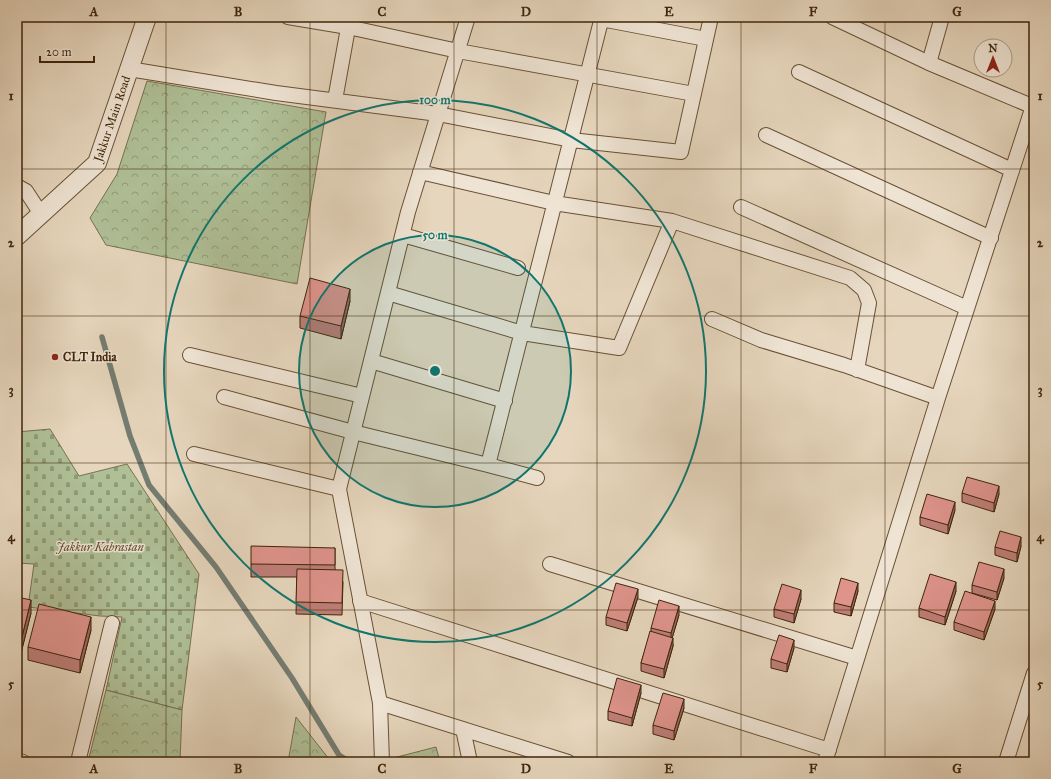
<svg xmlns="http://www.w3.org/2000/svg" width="1051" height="779" viewBox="0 0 1051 779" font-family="'IM FELL Great Primer',serif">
<defs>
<pattern id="cemetery-stones" width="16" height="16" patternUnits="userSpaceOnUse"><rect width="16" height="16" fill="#afbf96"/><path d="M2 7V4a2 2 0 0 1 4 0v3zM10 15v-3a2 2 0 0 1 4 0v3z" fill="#909b79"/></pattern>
<pattern id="park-crowns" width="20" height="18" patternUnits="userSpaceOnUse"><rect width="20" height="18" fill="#afbf96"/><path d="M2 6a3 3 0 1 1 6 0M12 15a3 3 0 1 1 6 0" fill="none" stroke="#909b79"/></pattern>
</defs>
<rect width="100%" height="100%" fill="#e6d6bd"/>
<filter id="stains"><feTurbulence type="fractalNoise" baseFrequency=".005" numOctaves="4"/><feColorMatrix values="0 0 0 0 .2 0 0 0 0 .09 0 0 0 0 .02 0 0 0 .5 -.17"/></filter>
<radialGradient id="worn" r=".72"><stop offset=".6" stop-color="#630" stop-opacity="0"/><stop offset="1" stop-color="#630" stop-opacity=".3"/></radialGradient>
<path fill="url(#cemetery-stones)" stroke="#777250" d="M50,429L79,476L127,464L199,574L182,710L106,690L122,617L100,616L28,607L34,564L17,563V432Z"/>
<path fill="url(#park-crowns)" stroke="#777250" d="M147,81L326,112L297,284L106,245L90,218L117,174Z
M106,690L182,710L180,762H88Z
M296,717L329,759L333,762H288Z
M436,747L440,762H397V757Z"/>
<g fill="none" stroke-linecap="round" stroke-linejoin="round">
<path stroke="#747d72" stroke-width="5.5" d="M102,337L130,436L149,485L216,567L292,678L339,755L350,762"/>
<g stroke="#695136" stroke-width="16">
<path id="minor" d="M288,17L348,27L458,51L694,94
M832,17L929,63L1034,107
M601,19L706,39
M929,63L942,17
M129,69L276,93L438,114L571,140L681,152L711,17
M799,72L1012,170
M335,100L350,17
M766,135L991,238
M420,172L554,203L672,221L850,278L864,290L869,303L857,370
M17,186L26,191L41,214
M741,207L967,308
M403,235L518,268
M388,293L522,333L619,348L672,221
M712,319L761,340L844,365L938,398
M190,355L362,396
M371,361L505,401
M224,397L353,432L488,465L602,17
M194,454L339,489
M488,465L537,478
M550,564L857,658
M360,601L829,750
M380,703L568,762
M463,729L470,762
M17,760L23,762
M78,762L112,623
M382,762L380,703L339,489L408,212L468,17
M825,762L938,398L1033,106
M1006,762L1034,673"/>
</g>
<g stroke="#695136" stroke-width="20">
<g id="tertiary">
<path id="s1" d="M17,236L97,163L147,17"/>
</g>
</g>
<use href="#minor" stroke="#efe4d4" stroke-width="14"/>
<use href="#tertiary" stroke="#efe4d4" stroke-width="18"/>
</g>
<path fill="#bf7e78" stroke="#3f2509" d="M350,301L341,339L300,328V316Z
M962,493L999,494L994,512L962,502Z
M955,510L948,534L920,525V517Z
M1021,546L1017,562L995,555V547Z
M335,548V569L343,582L342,615L296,614L297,577H251V564Z
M1004,578L997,600L972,593V585Z
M858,591L851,616L834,612V603Z
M956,591L945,625L919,617V608Z
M17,597L31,613L20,657H17Z
M638,597L627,631L606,625V617Z
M801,599L794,623L774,617V609Z
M995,609L984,640L954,630V622Z
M679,615L672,638L673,646L664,678L641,671V663L651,631V628Z
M91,630L80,673L28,660V647Z
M794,648L787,672L771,668V659Z
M641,693L632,726L608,720V711Z
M684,708L674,740L653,734V725Z"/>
<path fill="#9b6761" stroke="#3f2509" d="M21,186V199L17,202V190Z
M350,289V301L341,339V326Z
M999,486V494L994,512V503Z
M955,502V510L948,534V525Z
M1021,537V546L1017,562V553Z
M1004,569V578L997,600V592Z
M956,582V591L945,625V617Z
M858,583V591L851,616V607Z
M638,589V597L627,631V623Z
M801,590V599L794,623V614Z
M31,600V613L20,657V645Z
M995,601V609L984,640V632Z
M679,606V615L671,642V633Z
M91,617V630L80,673V660Z
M673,638V646L664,678V669Z
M794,640V648L787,672V664Z
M641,685V693L632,726V718Z
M684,699V708L674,740V731Z"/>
<path fill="#de938b" stroke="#3f2509" d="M17,184L21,186L17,190Z
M310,278L350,289L341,326L300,316Z
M967,477L999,486L994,503L962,493Z
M927,494L955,502L948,525L920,517Z
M1000,531L1021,537L1017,553L995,547Z
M251,546L335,548V565L251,564Z
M979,562L1004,569L997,592L972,585Z
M297,569L343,570L342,603L296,602Z
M930,574L956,582L945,617L919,608Z
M841,578L858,583L851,607L834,603Z
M616,583L638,589L627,623L606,617Z
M782,584L801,590L794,614L774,609Z
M965,591L995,601L984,632L954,622Z
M17,597L31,600L20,645L17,644Z
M659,600L679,606L671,633L651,628Z
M39,604L91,617L80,660L28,647Z
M650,631L673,638L664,669L641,663Z
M779,635L794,640L787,664L771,659Z
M617,678L641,685L632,718L608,711Z
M663,693L684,699L674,731L653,725Z"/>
<path fill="none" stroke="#3f2509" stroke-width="1" stroke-opacity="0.55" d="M166,17V762M310,17V762M454,17V762M597,17V762M741,17V762M885,17V762M17,169H1034M17,316H1034M17,463H1034M17,610H1034"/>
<circle cx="435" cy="371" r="136" fill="#0f766e" fill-opacity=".12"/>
<g fill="none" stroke="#0f766e" stroke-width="2">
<circle cx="435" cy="371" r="136"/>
<circle cx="435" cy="371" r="271"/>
</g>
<circle fill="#8f2418" stroke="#efe4d4" stroke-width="1.5" cx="55" cy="357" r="4"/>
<g text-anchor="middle" stroke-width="3" stroke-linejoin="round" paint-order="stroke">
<g font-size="12" fill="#3f2509" stroke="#efe4d4">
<text dy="4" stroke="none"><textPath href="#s1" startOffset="155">Jakkur Main Road</textPath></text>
</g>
<g font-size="12" font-weight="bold" fill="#3f2509" stroke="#efe4d4" text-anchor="start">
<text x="63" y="361">CLT India</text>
</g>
<g font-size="12" font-style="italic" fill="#5b4c2c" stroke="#efe4d4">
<text x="100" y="551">Jakkur Kabrastan</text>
</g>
</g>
<circle cx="435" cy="371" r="6" fill="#0f766e" stroke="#efe4d4" stroke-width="2"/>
<g font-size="12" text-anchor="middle" font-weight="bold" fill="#0f766e" stroke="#efe4d4" stroke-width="3" stroke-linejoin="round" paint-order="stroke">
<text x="435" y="104">100 m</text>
<text x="435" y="239">50 m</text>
</g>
<rect width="1051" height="779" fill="none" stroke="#e6d6bd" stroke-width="44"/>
<g transform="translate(993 58)"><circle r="19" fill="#efe4d4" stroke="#a99883"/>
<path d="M0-3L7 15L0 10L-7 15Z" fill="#8f2418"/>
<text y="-6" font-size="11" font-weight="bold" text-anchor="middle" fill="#3f2509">N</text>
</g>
<path d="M40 56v6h54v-6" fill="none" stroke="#3f2509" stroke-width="2"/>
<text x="46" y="56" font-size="12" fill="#3f2509" stroke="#efe4d4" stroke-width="3" paint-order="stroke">20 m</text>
<rect x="22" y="22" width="1007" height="735" fill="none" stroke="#3f2509" stroke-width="1.5"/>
<g font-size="13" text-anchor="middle" font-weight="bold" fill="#3f2509">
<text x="94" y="16">A</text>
<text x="238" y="16">B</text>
<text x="382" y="16">C</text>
<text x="526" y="16">D</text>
<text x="669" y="16">E</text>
<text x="813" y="16">F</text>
<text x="957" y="16">G</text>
<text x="11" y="100">1</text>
<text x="1040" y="100">1</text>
<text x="11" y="247">2</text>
<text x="1040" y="247">2</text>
<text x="11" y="394">3</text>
<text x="1040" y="394">3</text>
<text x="11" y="541">4</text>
<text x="1040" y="541">4</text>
<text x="11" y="688">5</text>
<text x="1040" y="688">5</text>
<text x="94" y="773">A</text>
<text x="238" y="773">B</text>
<text x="382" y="773">C</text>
<text x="526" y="773">D</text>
<text x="669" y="773">E</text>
<text x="813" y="773">F</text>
<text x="957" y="773">G</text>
</g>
<rect width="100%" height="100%" filter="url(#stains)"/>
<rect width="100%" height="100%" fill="url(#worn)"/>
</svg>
